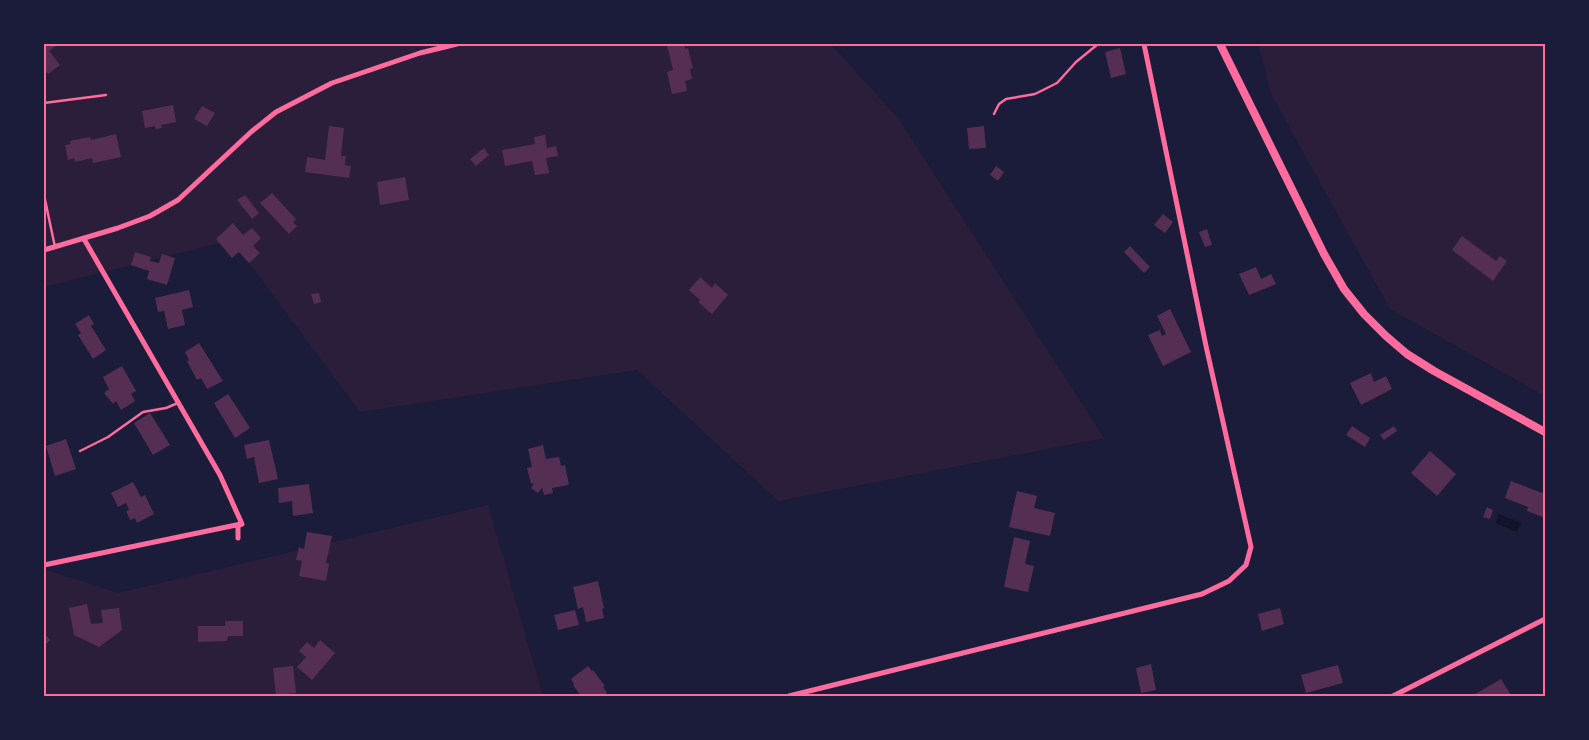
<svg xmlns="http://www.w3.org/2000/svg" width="1589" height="740" viewBox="0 0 1589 740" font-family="'Public Sans',sans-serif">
<rect width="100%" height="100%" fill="#1b1b3a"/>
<path fill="#2a1e3b" d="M44,44H831L898,118L1104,438L778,501L637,370L360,412L232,240L44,287Z
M1258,44H1545V396L1390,309L1271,94Z
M488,505L543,696H44V569L118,593Z"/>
<path fill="#12122b" d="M1499,514L1521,523L1517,532L1496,523Z"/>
<path fill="#542f53" d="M44,44H59L49,51L60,65L48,74L44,69Z
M673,44H684L685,49L688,48L693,68L690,69L692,79L685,81L687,91L672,94L667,72L673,70L667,45Z
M1120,48L1126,74L1111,78L1105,52Z
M173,105L176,122L161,125L162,128L156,129L155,126L145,128L142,111Z
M202,106L215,113L207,126L194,119Z
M329,126L344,128L341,156H346L345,165L351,166L349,178L305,172L307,157L325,160Z
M984,126L986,148L969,149L967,128Z
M116,134L121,157L93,163L92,158L75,162L74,158L68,160L65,145L71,144L70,141L90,137L91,140Z
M545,135L547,148L556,146L558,156L546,158L549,173L535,175L532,161L505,166L502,150L535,144L534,137Z
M484,148L489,155L476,166L470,159Z
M996,166L1004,172L998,181L990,175Z
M405,177L409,200L380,205L377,182Z
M272,193L296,219L293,222L297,226L289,234L260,203Z
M245,195L259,213L252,219L237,200Z
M1163,214L1173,222L1165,233L1154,225Z
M233,223L243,235L252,228L261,238L253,246L260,253L249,263L239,252L232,258L216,239Z
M1207,229L1212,245L1205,247L1199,232Z
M1462,236L1496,261L1500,256L1507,261L1493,281L1452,250Z
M1130,246L1150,267L1144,273L1124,252Z
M135,252L151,257L150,261L159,263L162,254L175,258L167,285L147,279L149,271L131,265Z
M1256,267L1261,279L1271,274L1276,284L1249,295L1239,274Z
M700,277L712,288L715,283L728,295L712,314L698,302L700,300L689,290Z
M189,290L193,307L182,310L185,325L168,329L164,311L158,312L155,298Z
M319,293L321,302L314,304L311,294Z
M1170,309L1191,352L1163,366L1148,335L1160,330L1162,336L1166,334L1157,316Z
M89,315L94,324L91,326L106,350L93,359L78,335L81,333L75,324Z
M199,343L223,381L207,389L201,378L197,380L187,361L189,360L185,352Z
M122,366L136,391L131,394L135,401L121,410L116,401L113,404L104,393L109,389L103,377Z
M1371,373L1374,382L1386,376L1392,389L1361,405L1350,383Z
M228,394L250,428L235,438L214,403Z
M150,413L170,445L153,455L134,423Z
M1352,426L1370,438L1365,447L1346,435Z
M1394,426L1397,431L1384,440L1380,435Z
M66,439L76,469L55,476L46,446Z
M269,440L278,479L259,483L254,457L247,459L244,445Z
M543,445L546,459L559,457L561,466L565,465L569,485L552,488L553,493L544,495L542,488L538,493L531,488L534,483L531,484L527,468L532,467L528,449Z
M1430,451L1456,474L1437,496L1411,473Z
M1511,481L1545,494V518L1527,511L1528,507L1505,498Z
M133,482L141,497L145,495L154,514L137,523L135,518L130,520L126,511L129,510L126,503L118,507L111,493Z
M309,484L313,513L293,516L292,501L279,503L278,488Z
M1017,491L1037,496L1034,508L1055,513L1050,536L1009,527Z
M1487,507L1493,510L1490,519L1483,517Z
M307,532L332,536L326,563L329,564L326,581L299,576L302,561L296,560L299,547L304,549Z
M1014,537L1030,541L1025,564L1034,566L1028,592L1004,587Z
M598,581L604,608L602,609L604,618L586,622L583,607L578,609L573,587Z
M87,604L91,624L103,623L101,610L119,608L122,630L99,647L74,635L69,608Z
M1280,608L1284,624L1262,631L1258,614Z
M575,610L579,625L558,630L554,615Z
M225,621H243V636H228L227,641L198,642V626H225Z
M44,633L50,640L44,646Z
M320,640L335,653L312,680L297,667L306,657L299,651L307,642L314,648Z
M1151,664L1156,690L1141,693L1136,668Z
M1338,665L1343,683L1306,693L1301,675Z
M293,666L296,693L276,695L273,668Z
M588,666L592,671L593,670L605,686L603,687L607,693L602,696H581L573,685L574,684L571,679Z
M1501,679L1511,695L1472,696Z"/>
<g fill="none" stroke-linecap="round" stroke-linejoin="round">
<path stroke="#ff6b9d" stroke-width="2.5" d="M44,103L106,95
M994,114L999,104L1006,99L1035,94L1057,83L1076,62L1098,44
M44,195L55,247
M80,451L108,437L143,412L166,408L178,403"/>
<path stroke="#ff6b9d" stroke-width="5" d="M84,239L220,475L242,524L238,526V538
M44,250L118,228L150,216L178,200L251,132L276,112L332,83L420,53L457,44
M44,565L241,524
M789,696L1202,594L1229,581L1246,565L1251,547L1206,346L1144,44
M1393,696L1545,619"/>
<path stroke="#ff6b9d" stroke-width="8" d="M1220,44L1324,254L1344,289L1364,314L1386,336L1407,354L1434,371L1545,432"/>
</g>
<rect width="1589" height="740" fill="none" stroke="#1b1b3a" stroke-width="90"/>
<rect x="45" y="45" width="1499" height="650" fill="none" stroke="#ff6b9d" stroke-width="2"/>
</svg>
